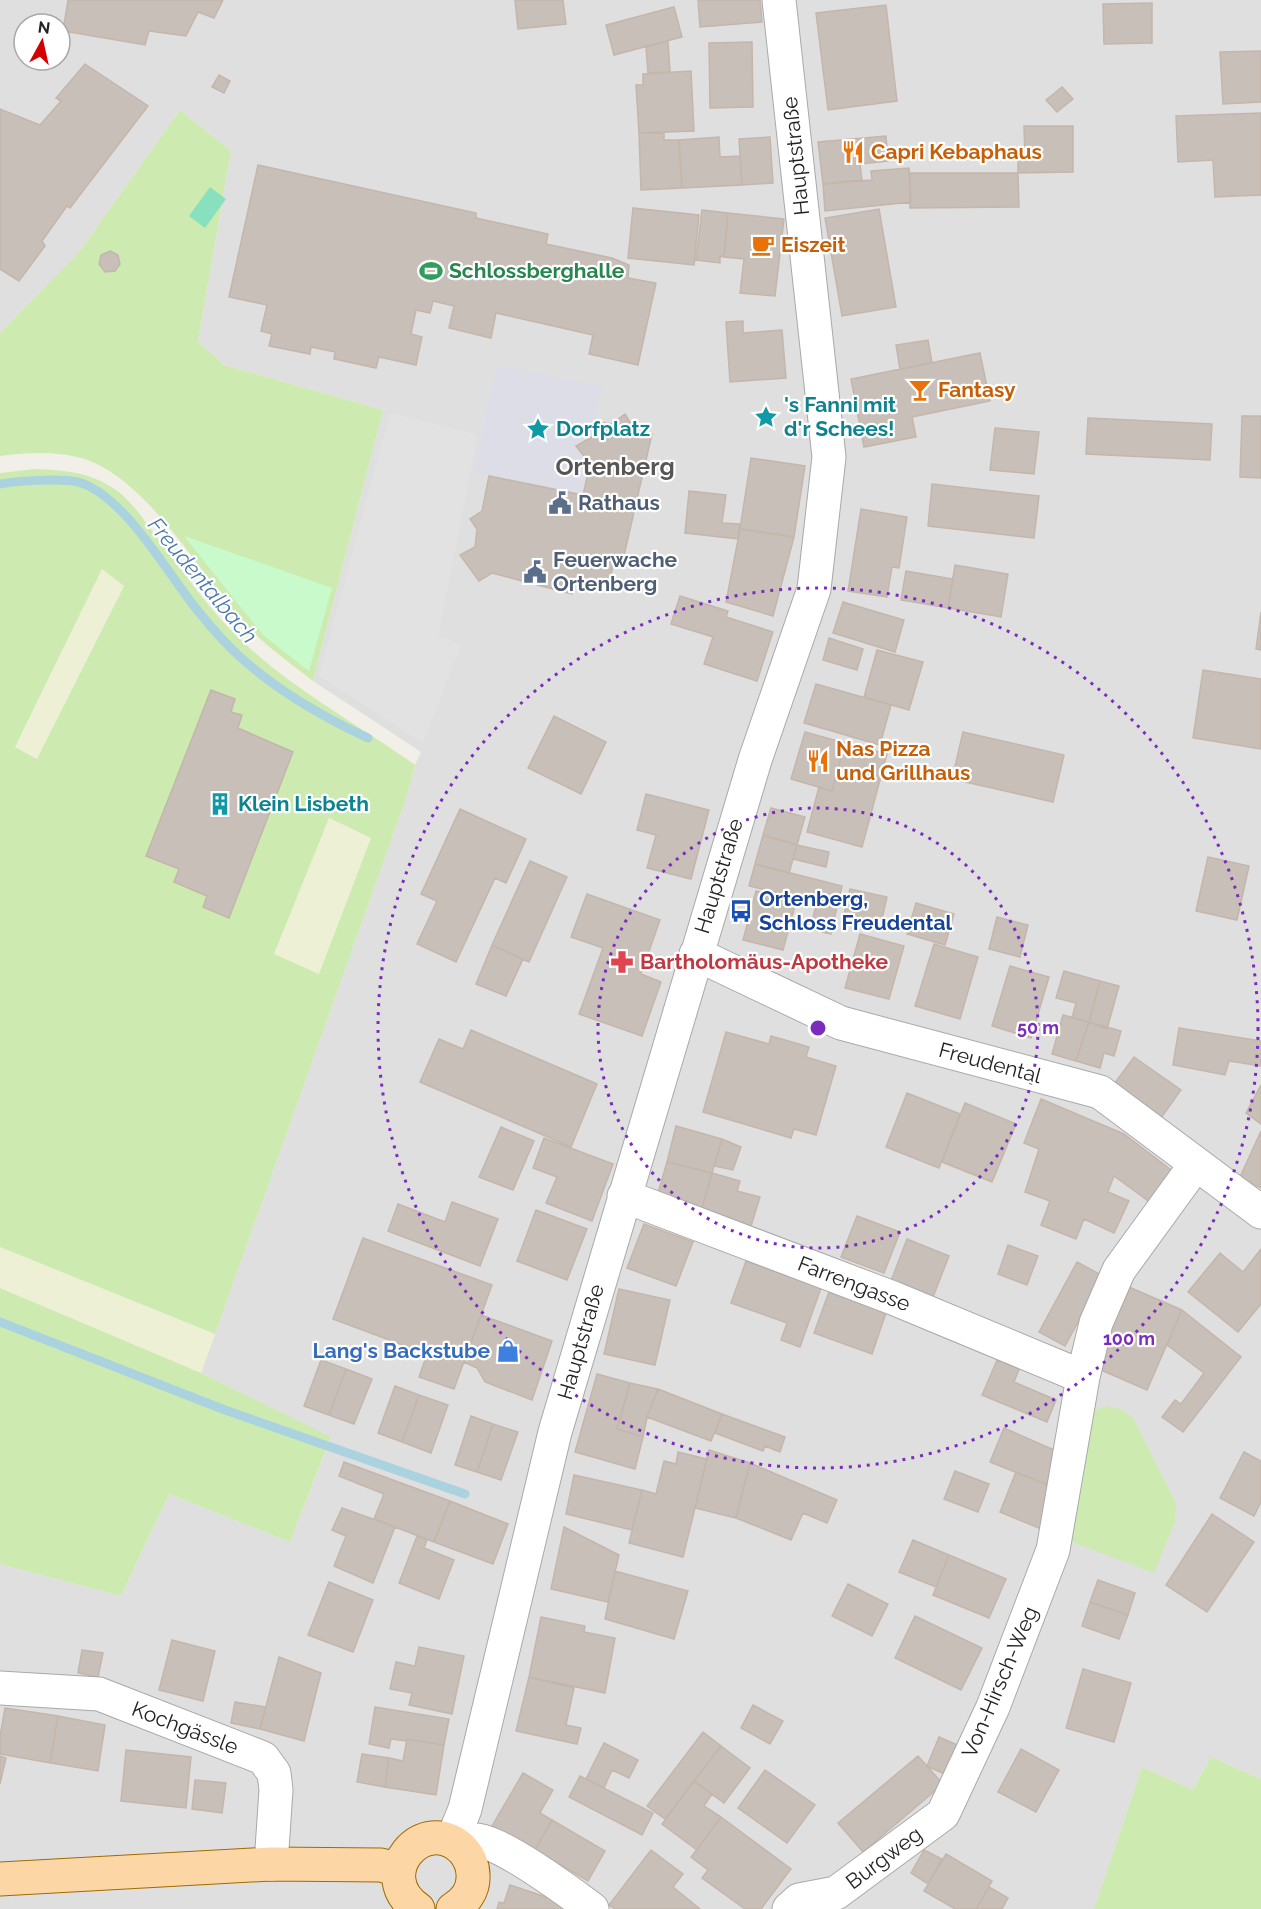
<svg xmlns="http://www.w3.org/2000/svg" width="1261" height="1909" viewBox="0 0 1261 1909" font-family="Raleway,sans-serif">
<rect width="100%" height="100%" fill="#f2efe9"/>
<path fill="#e0dfdf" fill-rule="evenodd" d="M0,0H1261V1779L1211,1757L1193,1790L1142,1767L1094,1909H0V1564L121,1596L169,1494L290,1542L331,1438L201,1373L407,796L415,765L421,752L313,681L383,410L224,365L198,341L231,151L180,110L79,252L0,333ZM24,24H60V60H24Z"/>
<path fill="#eef0d5" d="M102,569L124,585L38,759L15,747Z
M328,818L371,838L320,974L274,955Z
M0,1247L215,1334L201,1373L0,1288Z"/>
<path fill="#cdebb0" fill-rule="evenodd" d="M180,110L231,151L198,341L224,365L383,410L313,681C286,660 259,641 237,615C196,567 142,472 77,457C51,451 26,453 0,456V333L79,252Z
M35,469C62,470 90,472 113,488C129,498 142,517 153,532C177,563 199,596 226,625C279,682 352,720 415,765L407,796L215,1334L0,1247V473ZM102,569L124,586L37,759L15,747ZM329,818L371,838L319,974L274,954Z
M0,1288L201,1373L331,1437L290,1542L169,1494L121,1596L0,1564Z
M1107,1406L1123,1410L1133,1418L1176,1503L1175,1522L1154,1573L1072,1542L1091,1417L1095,1410Z
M1211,1757L1261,1779V1909H1094L1142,1767L1193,1790Z"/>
<path fill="#c8facc" d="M184,536L332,588L309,671L263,635Z"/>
<path fill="#88e0be" d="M210,187L226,199L205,228L189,216Z"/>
<path fill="#e2e2e2" d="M390,413L478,435L438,635L461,645L423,743L319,676Z"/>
<path fill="#dddde8" d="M497,365L602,386L592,437L577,446L590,464L583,495L473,473Z"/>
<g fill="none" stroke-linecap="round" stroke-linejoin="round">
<path stroke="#aad3df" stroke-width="9" d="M0,484C18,481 60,478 78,482C125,495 168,575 198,611C210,626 224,642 238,655C276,690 321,716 368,738
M0,1322L225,1410L465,1494"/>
</g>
<path fill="#c7bfb8" stroke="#c4b6ab" stroke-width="1.5" d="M68,0H223L214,18L198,12L186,36L149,31L145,45L63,31Z
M515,0H563L566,24L518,29Z
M698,0H760L762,22L700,27Z
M1152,3V43L1104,44L1103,4Z
M886,5L897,101L828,110L816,13Z
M674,7L682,37L614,55L606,25Z
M668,41L670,72L648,73L646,47Z
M752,42L753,107L710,108L709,43Z
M1261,51V102L1223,104L1220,52Z
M85,64L148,106L70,208L67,206L42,241L45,246L19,281L0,269V109L40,125L61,101L56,98Z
M691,71L694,131L639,133L636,85H643V74Z
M219,75L230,81L224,93L212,87Z
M1062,87L1073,99L1057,112L1046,100Z
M1261,113V195L1215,197L1213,160L1178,162L1176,116Z
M1024,126H1073V172L1018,173V157H1025Z
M639,133H664V140H679L682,188L641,190Z
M886,136L888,161L860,164L862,180L823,184L818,142Z
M719,137L720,157L740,156L742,185L682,188L679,140Z
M770,137L773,183L742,185L739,139Z
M258,165L476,213V218L548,234L546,244L612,258L629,265L628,278L656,283L638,365L589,354L593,335L496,313L491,338L449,328L454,306L433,301L430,313L416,310L411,334L422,337L416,365L379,357L376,368L334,359L335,352L311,347L310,354L269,346L272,334L261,331L267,305L229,297Z
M909,168L911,202L825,211L823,184L872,180L871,171Z
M910,173H1018L1019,207L910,208Z
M633,208L699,215L694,265L628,258Z
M879,209L896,307L842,316L825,218Z
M702,210L728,213L724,257L720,256V263L696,260Z
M728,213L784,219L775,296L740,293L744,259L724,257Z
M110,251L118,255L120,264L115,271L105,272L99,264L101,255Z
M743,321V333L782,330L786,378L730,382L726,322Z
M928,340L932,363L900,369L896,345Z
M980,353L990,401L912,417L916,437L864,447L851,379Z
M625,414L635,431L652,434L623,560L614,559L609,586L576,580L572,594L492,573L479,581L460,555L475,547L477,529L470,519L482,511L489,476L583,495L590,464L576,446L592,437L595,421L611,424Z
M1242,416H1261V478L1240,477Z
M1088,418L1212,424L1210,460L1086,454Z
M995,428L1039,432L1034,474L990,470Z
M751,458L805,466L794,537L740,529Z
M932,484L1039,496L1034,538L928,526Z
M689,491L726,495L722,523L740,524L738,539L685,533Z
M861,509L907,517L899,568L892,567L887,597L848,591Z
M740,529L794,537L773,616L726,602Z
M955,565L1008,574L1001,617L948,608Z
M906,571L953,579L948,608L901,600Z
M680,596L728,611L726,617L773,632L757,681L704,664L713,637L671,624Z
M843,602L904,620L895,652L833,633Z
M1261,612V650L1256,649Z
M829,638L863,649L857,670L823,660Z
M877,650L923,662L909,710L864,697Z
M1203,670L1261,679V749L1193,738Z
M816,684L891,705L880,745L804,723Z
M211,690L235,699L231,712L242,715L238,728L293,752L229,918L203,907L207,896L174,882L179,869L146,856Z
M554,716L606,742L581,794L528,768Z
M805,732L845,743L832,791L791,779Z
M963,732L1064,755L1053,802L952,779Z
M845,743L887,754L862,847L807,832L819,787L832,791Z
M646,794L709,810L691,879L647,868L656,835L637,830Z
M771,808L805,817L797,845L763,835Z
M460,809L526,839L506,883L495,878L456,962L417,944L437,901L421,894Z
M763,835L797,845L789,873L755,864Z
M797,845L829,852L826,867L793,859Z
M1208,857L1249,866L1237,920L1196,911Z
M530,861L567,877L529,962L492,945Z
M755,864L842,886L837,907L749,886Z
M850,889L887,897L880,927L843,919Z
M756,891L796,902L783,950L743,940Z
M587,894L660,920L641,974L661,982L642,1036L579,1014L603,948L571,937Z
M817,902L837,907L831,934L810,929Z
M916,903L954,914L945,945L907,934Z
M997,917L1028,925L1020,957L989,949Z
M860,934L904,946L889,999L845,988Z
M934,944L978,957L960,1019L915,1006Z
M492,945L523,959L506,996L476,984Z
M1010,966L1049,977L1031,1038L992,1026Z
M1064,971L1100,981L1089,1022L1072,1018L1076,1003L1056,998Z
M1100,981L1119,986L1107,1029L1089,1022Z
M1063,1015L1089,1022L1076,1061L1052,1054Z
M1089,1022L1121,1031L1114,1056L1104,1053L1100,1068L1076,1061Z
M1179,1028L1261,1041V1066L1229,1061L1225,1075L1173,1065Z
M471,1030L597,1084L571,1147L420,1082L439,1039L463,1049Z
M726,1032L769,1044L771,1036L809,1047L806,1057L836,1066L816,1135L794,1129L791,1138L703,1112Z
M1134,1057L1181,1090L1161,1118L1114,1084Z
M1261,1085V1124L1246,1113Z
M907,1093L960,1114L939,1168L886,1147Z
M1041,1099L1124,1134L1175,1173L1151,1203L1114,1176L1108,1192L1129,1201L1114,1233L1084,1219L1076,1239L1041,1225L1050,1201L1025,1192L1039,1149L1024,1143Z
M965,1103L1016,1124L992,1182L942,1162Z
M676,1126L722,1139L712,1173L667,1162Z
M501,1127L534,1141L513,1190L479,1177Z
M1261,1131V1188L1240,1177Z
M544,1138L613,1164L592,1221L546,1203L557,1177L533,1168Z
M722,1139L741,1147L733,1170L714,1166Z
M667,1162L712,1173L701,1212L656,1200Z
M712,1173L740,1181L737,1191L760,1197L751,1226L701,1212Z
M452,1202L498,1219L480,1266L388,1231L398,1204L445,1222Z
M536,1210L587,1229L567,1280L517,1261Z
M857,1216L900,1232L884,1273L841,1257Z
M644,1224L693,1242L676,1286L627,1268Z
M363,1238L492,1285L454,1389L419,1377L427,1354L333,1319Z
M907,1239L949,1256L933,1297L891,1281Z
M1008,1245L1038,1256L1027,1285L998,1274Z
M1261,1249V1304L1238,1332L1188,1292L1220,1253L1243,1272Z
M746,1261L821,1288L800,1347L781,1340L787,1323L731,1303Z
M1077,1262L1103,1276L1065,1346L1039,1332Z
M1129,1287L1182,1310L1147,1390L1094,1367Z
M619,1289L670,1300L655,1365L604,1354Z
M829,1292L886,1313L872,1354L814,1333Z
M1182,1310L1241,1357L1183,1432L1162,1417L1175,1400L1181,1404L1204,1373L1167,1345Z
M481,1315L552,1341L532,1400L485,1382L477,1368L464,1362Z
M998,1358L1020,1367L1014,1382L1056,1400L1047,1422L982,1395Z
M321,1360L346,1369L329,1415L304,1406Z
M346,1369L372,1379L354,1424L329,1415Z
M597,1374L630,1383L617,1429L643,1437L635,1469L575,1452Z
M630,1383L658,1389L647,1417L643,1437L617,1429Z
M395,1386L419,1395L402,1442L378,1433Z
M658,1389L722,1414L711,1441L647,1417Z
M419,1395L448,1405L431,1453L402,1442Z
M722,1414L785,1437L780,1452L765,1446L763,1451L715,1433Z
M471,1416L493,1424L477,1472L455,1465Z
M493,1424L518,1432L501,1480L477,1472Z
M1004,1428L1054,1450L1048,1485L990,1462Z
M709,1450L750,1463L736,1518L695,1508Z
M678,1452L707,1459L683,1557L629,1543L642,1490L656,1494L664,1461L676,1464Z
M1244,1452L1261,1461V1502L1254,1516L1220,1498Z
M344,1462L450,1501L434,1542L374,1519L384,1494L339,1476Z
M750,1463L837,1500L827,1523L803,1513L791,1540L736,1518Z
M955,1471L989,1484L978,1512L944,1499Z
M1016,1472L1048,1485L1041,1529L1000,1512Z
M574,1475L642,1490L632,1530L566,1514Z
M450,1501L508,1524L493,1564L434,1542Z
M342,1508L395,1527L373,1583L334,1566L346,1536L332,1530Z
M1212,1514L1254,1542L1207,1612L1166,1585Z
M564,1527L619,1555L608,1602L551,1589Z
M417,1536L427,1540L424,1548L454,1560L439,1599L399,1583Z
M913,1540L949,1555L936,1587L899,1572Z
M949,1555L1006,1579L989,1618L933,1595Z
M615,1571L688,1591L674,1639L605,1619Z
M1098,1580L1135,1593L1128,1615L1090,1602Z
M329,1582L373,1600L353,1652L308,1635Z
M848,1584L888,1604L872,1636L832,1616Z
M1090,1602L1128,1615L1119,1639L1082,1626Z
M915,1616L982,1648L961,1690L895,1658Z
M541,1617L585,1626L584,1632L615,1638L605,1693L529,1677Z
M172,1640L215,1651L203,1701L159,1690Z
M419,1647L464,1656L452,1714L409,1705L412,1693L390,1689L396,1662L415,1666Z
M82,1650L103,1653L98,1677L78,1673Z
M279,1657L321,1673L304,1741L260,1729Z
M1083,1669L1131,1683L1114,1742L1066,1728Z
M529,1677L574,1688L566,1725L581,1728L577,1744L516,1731Z
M235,1702L266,1707L260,1729L231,1723Z
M753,1705L783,1721L770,1744L741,1728Z
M375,1707L449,1719L444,1745L407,1739L406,1741L391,1739L389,1748L369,1744Z
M5,1708L58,1716L50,1763L0,1754V1736Z
M58,1716L105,1725L98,1771L50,1763Z
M703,1732L721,1746L665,1819L647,1806Z
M939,1737L964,1748L951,1777L927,1766Z
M407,1739L444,1745L436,1795L385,1787L389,1758L403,1761Z
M604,1743L638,1760L629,1778L612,1770L604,1788L586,1779Z
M721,1746L750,1768L724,1803L694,1781Z
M1021,1749L1059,1770L1036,1812L998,1792Z
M126,1750L191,1757L186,1808L121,1801Z
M362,1754L389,1758L385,1787L357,1782Z
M0,1756L6,1758L0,1784Z
M918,1756L943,1784L863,1852L838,1823Z
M765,1770L815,1805L787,1843L738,1808Z
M523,1773L553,1790L540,1813L552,1820L535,1850L492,1826Z
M580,1776L653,1813L642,1835L569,1797Z
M195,1780L226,1783L222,1813L192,1809Z
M694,1781L712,1794L704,1806L721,1817L697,1850L662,1824Z
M721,1817L791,1869L761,1909H745L702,1878L708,1870L691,1857Z
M552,1820L605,1851L588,1881L535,1850Z
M651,1850L683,1874L673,1887L700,1909H615L609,1905Z
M924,1850L942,1859L928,1884L911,1873Z
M946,1854L992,1881L976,1909H955L924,1891Z
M510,1885L570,1905L568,1909H497L499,1902L504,1903Z
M989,1887L1008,1898L1002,1909H976Z"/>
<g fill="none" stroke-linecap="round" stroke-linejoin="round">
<g stroke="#a9a9a9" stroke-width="35">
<path id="minor" d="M696,954L841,1023L1100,1092L1261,1212
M624,1196L893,1298L1083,1377
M0,1688L99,1694L263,1758L274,1773L276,1790L271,1864
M452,1841L465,1809L555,1432L755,760L814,589L829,457L779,0
M458,1845C462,1844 467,1841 471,1840C493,1835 572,1894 592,1909
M789,1909L799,1900L836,1893L943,1814L993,1707L1053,1550L1083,1377L1096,1323L1119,1270L1196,1164"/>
</g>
<g stroke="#a06b00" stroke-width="35">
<path id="major" d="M0,1879L271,1864L381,1865L398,1870
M418,1909C369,1875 424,1811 463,1850C469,1857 473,1866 473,1875C474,1890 465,1902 453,1909"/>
</g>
<use href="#minor" stroke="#fff" stroke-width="33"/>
<use href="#major" stroke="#fcd6a4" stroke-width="33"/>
</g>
<g fill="none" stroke="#7b2cbf" stroke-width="3" stroke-dasharray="3 6">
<circle cx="818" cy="1028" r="220"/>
<circle cx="818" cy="1028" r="440"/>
</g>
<defs>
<g id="restaurant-bare" transform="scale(1.8)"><path d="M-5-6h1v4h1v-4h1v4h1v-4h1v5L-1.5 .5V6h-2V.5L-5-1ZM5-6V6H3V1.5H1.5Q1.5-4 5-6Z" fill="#e8710a" stroke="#fff" stroke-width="2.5" paint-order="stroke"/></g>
<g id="cafe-bare" transform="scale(1.8)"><path d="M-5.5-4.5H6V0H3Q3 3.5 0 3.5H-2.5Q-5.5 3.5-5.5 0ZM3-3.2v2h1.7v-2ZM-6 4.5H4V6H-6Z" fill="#e8710a" stroke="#fff" stroke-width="2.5" paint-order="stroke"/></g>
<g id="stadium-bare" transform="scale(1.8)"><path d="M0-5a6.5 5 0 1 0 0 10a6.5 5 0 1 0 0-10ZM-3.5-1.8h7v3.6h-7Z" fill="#2e9e5b" stroke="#fff" stroke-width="2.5" paint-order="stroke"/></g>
<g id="bar-bare" transform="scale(1.8)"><path d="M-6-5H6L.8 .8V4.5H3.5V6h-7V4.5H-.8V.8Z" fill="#e8710a" stroke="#fff" stroke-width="2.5" paint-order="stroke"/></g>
<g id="sight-bare" transform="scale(1.8)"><path d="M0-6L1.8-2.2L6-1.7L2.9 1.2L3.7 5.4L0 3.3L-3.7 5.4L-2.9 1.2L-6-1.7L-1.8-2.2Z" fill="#0f9aa8" stroke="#fff" stroke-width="2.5" paint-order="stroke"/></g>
<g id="civic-bare" transform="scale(1.8)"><path d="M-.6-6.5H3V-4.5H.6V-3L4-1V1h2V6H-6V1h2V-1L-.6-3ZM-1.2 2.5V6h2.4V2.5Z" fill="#5c6f8a" stroke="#fff" stroke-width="2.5" paint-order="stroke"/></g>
<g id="building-bare" transform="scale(1.8)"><path d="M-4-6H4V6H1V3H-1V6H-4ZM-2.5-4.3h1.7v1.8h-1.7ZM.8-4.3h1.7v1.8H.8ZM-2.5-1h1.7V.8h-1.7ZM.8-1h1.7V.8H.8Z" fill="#0f9aa8" stroke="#fff" stroke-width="2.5" paint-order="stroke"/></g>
<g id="bus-bare" transform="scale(1.8)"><path d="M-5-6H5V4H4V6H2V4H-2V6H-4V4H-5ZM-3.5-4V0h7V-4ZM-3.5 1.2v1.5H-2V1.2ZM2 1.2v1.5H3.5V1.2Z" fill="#1a4fb4" stroke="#fff" stroke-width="2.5" paint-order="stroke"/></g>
<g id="pharmacy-bare" transform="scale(1.8)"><path d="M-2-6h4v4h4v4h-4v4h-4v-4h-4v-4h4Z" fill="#e0444e" stroke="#fff" stroke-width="2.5" paint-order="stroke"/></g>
<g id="shop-bare" transform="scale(1.8)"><path d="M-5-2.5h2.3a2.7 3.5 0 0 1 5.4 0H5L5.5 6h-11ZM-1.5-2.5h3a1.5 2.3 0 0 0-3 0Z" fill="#3f7fe0" stroke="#fff" stroke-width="2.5" paint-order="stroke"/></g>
</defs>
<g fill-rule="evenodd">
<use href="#restaurant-bare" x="853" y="152"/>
<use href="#cafe-bare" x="763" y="245"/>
<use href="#stadium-bare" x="431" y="271"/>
<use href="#bar-bare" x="920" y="390"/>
<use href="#sight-bare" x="766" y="417"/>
<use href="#sight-bare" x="538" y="429"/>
<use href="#civic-bare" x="560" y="503"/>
<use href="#civic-bare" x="535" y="572"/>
<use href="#restaurant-bare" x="818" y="761"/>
<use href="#building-bare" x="220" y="804"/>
<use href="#bus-bare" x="741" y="911"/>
<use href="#pharmacy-bare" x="622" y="962"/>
<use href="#shop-bare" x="508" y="1351"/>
</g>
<g text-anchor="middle" stroke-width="4.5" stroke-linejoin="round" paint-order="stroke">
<g font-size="21" font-weight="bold" fill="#c56008" stroke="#fff" text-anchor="start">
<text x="871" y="159">Capri Kebaphaus</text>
<text x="781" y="252">Eiszeit</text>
<text x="938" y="397">Fantasy</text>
<text x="836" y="756">Nas Pizza<tspan x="836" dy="24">und Grillhaus</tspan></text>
</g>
<g font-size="21" fill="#222" stroke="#fff">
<text transform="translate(796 156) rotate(-96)" y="7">Hauptstraße</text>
<text transform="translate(719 876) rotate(-73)" y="7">Hauptstraße</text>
<text transform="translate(990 1063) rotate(15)" y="7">Freudental</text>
<text transform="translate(854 1284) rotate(21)" y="7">Farrengasse</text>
<text transform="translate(581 1342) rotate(-74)" y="7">Hauptstraße</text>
<text transform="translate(1000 1682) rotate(-67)" y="7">Von-Hirsch-Weg</text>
<text transform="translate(185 1728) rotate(21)" y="7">Kochgässle</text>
<text transform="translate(884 1858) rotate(-37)" y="7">Burgweg</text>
</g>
<g font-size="21" font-weight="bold" fill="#27864d" stroke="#fff" text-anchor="start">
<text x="449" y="278">Schlossberghalle</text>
</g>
<g font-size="21" font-weight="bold" fill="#0d838f" stroke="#fff" text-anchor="start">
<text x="784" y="412">'s Fanni mit<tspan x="784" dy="24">d'r Schees!</tspan></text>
<text x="556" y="436">Dorfplatz</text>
<text x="238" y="811">Klein Lisbeth</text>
</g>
<g font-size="21" font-weight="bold" fill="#4e5e75" stroke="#fff" text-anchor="start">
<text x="578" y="510">Rathaus</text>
<text x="553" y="567">Feuerwache<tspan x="553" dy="24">Ortenberg</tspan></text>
</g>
<g font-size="21" font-weight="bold" fill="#164399" stroke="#fff" text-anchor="start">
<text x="759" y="906">Ortenberg,<tspan x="759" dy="24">Schloss Freudental</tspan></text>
</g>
<g font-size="21" font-weight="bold" fill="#be3a42" stroke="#fff" text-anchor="start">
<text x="640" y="969">Bartholomäus-Apotheke</text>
</g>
<g font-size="21" font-weight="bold" fill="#366cbe" stroke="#fff" text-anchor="end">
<text x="490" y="1358">Lang's Backstube</text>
</g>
<g font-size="22" font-style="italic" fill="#4a7aab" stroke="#fff">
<text transform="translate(203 580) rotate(50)" y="8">Freudentalbach</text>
</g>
<g font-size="24" font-weight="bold" fill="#555" stroke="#fff">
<text x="615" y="475">Ortenberg</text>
</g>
</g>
<circle cx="818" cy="1028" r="9" fill="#7b2cbf" stroke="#fff" stroke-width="3"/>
<g font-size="18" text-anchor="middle" font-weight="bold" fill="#7b2cbf" stroke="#fff" stroke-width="4.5" stroke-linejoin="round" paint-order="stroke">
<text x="1038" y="1034">50 m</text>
<text x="1129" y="1345">100 m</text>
</g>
<g transform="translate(42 42) rotate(8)"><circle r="28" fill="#ffffff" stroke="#a7a7a7" stroke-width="1.5"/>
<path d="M0-4.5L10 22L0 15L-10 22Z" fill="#d40000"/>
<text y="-9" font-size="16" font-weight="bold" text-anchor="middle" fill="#222222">N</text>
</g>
</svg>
